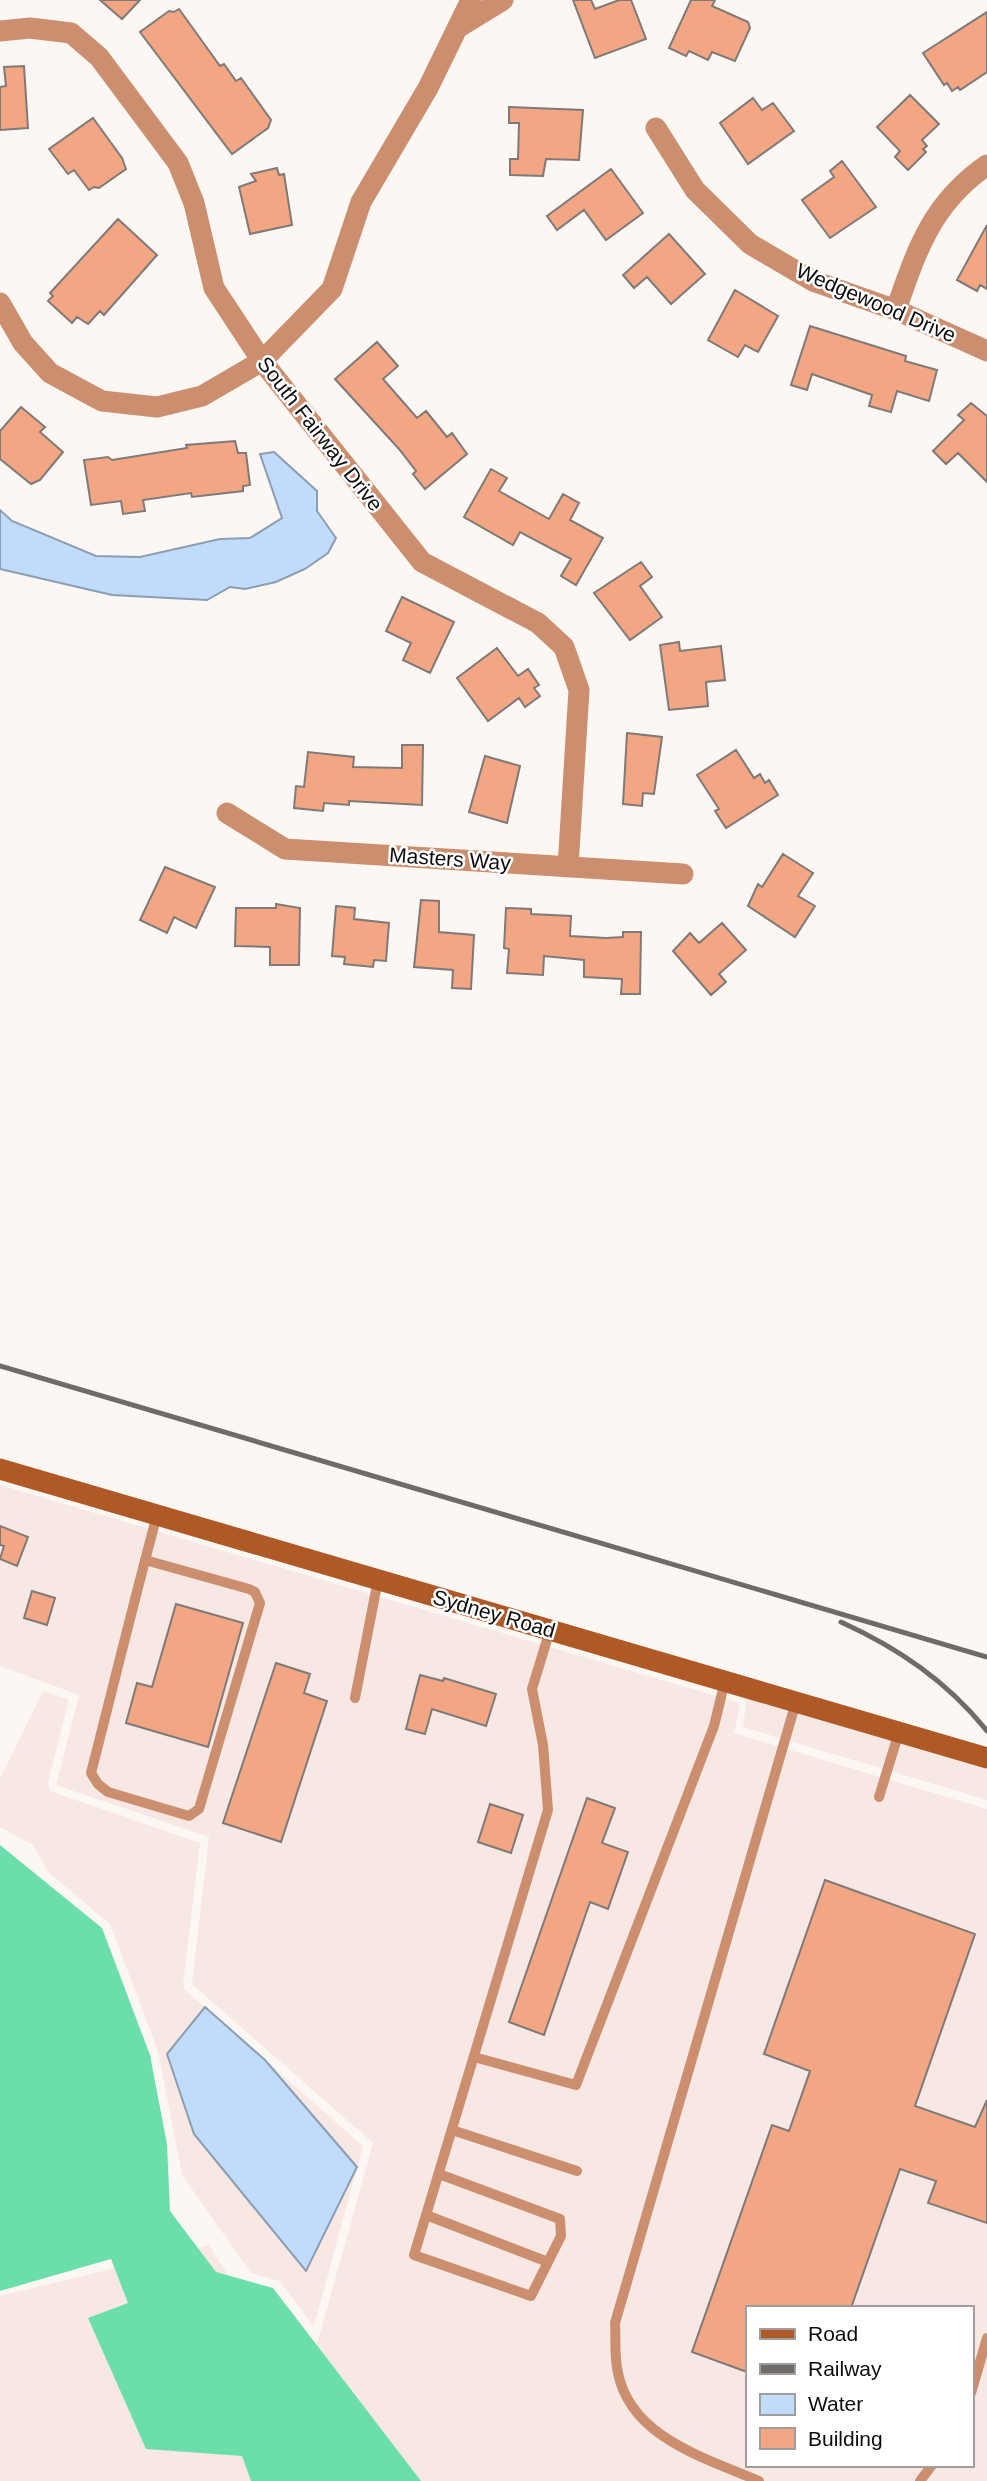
<svg xmlns="http://www.w3.org/2000/svg" width="987" height="2481" viewBox="0 0 987 2481" font-family="Helvetica,sans-serif">
<rect width="100%" height="100%" fill="#fdf7f4"/>
<path fill="#f7e8e3" fill-rule="evenodd" d="M0,1485L740,1703L734,1733L987,1809V2481H414L315,2352L373,2143L192,1984L209,1837L56,1785L79,1695L0,1666ZM747,2308H971V2465H747Z
M43,1691L69,1700L48,1783L50,1791L200,1843L183,1984L184,1989L205,2007L167,2054L357,2166L265,2060L363,2146L314,2326L279,2281L251,2273L182,2175L158,2051L110,1924L48,1872L33,1845L0,1827V1779Z
M747,1698L987,1768V1800L743,1727Z
M209,2245L358,2481H0V2296Z"/>
<path fill="#6cdeab" d="M0,1845L102,1928L150,2055L167,2144L170,2211L216,2272L273,2288L421,2481H251L242,2456L146,2449L88,2318L128,2303L111,2259L0,2291Z"/>
<path fill="#c1dbfa" stroke="#8b9db2" stroke-width="2" d="M274,452L317,491V511L336,538L328,553L305,569L276,582L245,589L230,587L207,600L112,595L0,569V510L12,521L96,556L140,557L220,539L250,538L282,518L260,454Z
M205,2007L265,2060L357,2167L306,2271L194,2134L167,2054Z"/>
<path fill="#f3a683" stroke="#7f7a77" stroke-width="2" d="M100,0H140L122,19Z
M573,0H591L595,9L619,0H631L646,39L595,58Z
M691,0H715L712,6L748,22L750,28L735,61L712,52L708,60L689,51L686,56L669,48Z
M179,9L220,66L224,64L236,81L241,78L271,120L268,128L232,154L140,32L169,11L174,12Z
M987,12V72L960,90L958,87L952,91L947,83L944,85L923,53Z
M24,66L28,128L0,130V87L6,86L4,67Z
M910,95L939,124L922,140L927,146L923,149L926,152L908,170L895,157L900,151L877,127Z
M753,98L762,110L773,103L794,131L748,164L720,123Z
M509,107L583,110L579,160L546,159L543,176L510,175V159H518L519,123H509Z
M93,118L122,158L126,169L99,188L94,187L89,190L74,170L68,174L49,149Z
M842,161L876,207L830,238L802,200L834,177L830,171Z
M277,168L279,175L284,174L292,225L250,234L239,187L256,181L251,174Z
M611,169L643,213L606,240L584,210L557,230L547,216Z
M118,219L157,255L104,315L100,311L88,324L77,317L72,323L48,301L53,296L50,293Z
M987,225V289L980,285L977,291L957,280Z
M669,234L705,274L671,304L647,277L634,288L623,275Z
M735,290L778,316L758,352L745,345L738,357L708,340Z
M810,326L906,356L905,361L937,370L929,401L897,391L891,412L869,406L872,395L812,374L807,390L791,385Z
M377,342L398,366L383,379L417,418L426,411L447,437L452,433L467,454L425,489L413,474L416,471L399,449L335,379Z
M971,403L987,416V482L958,453L946,464L933,451L964,420L958,415Z
M21,407L45,427L40,432L63,452L40,480L31,484L0,459V431Z
M235,441L238,453H246L250,485L243,486V491L192,497L191,493L143,500L145,511L123,514L121,501L91,505L84,460L108,457L112,460L187,448L186,445Z
M491,469L507,478L499,491L549,519L563,494L579,503L570,520L603,538L576,585L561,576L571,559L520,532L513,545L464,517Z
M641,562L652,577L640,586L662,617L630,640L594,593Z
M402,597L454,622L430,673L403,660L411,643L386,631Z
M679,642L680,651L721,646L725,680L706,682L708,706L669,710L660,645Z
M497,648L518,676L528,669L539,685L534,688L540,696L525,707L519,698L488,721L457,678Z
M627,733L662,737L654,794L643,793L642,806L623,804Z
M402,745H423L422,805L349,801V805L324,803L323,811L294,808L296,786L304,787L308,752L354,757L353,767L402,768Z
M736,750L754,778L760,774L765,783L769,780L778,795L726,828L715,811L719,809L697,775Z
M485,756L520,766L507,823L469,812Z
M783,854L813,873L798,896L815,906L795,937L748,906L758,884L762,887Z
M165,867L215,887L196,928L174,917L167,933L140,920Z
M421,900L439,901V932L474,935L471,989L452,988L453,970L414,967Z
M276,904L300,908L299,965H270V947L235,946L236,908H276Z
M336,906L355,908L354,919L389,923L386,961L374,960L373,967L344,964L345,957L332,956Z
M506,908L531,909V914L571,916L570,936L606,938L623,937V932H641L640,994H621L622,979L584,977V960L544,956L543,975L507,973L509,949L504,948Z
M722,923L746,950L719,974L726,982L711,995L673,951L690,933L699,943Z
M0,1526L28,1537L17,1566L0,1559L4,1546L0,1545Z
M32,1591L55,1598L47,1625L24,1618Z
M176,1604L243,1623L208,1747L126,1723L137,1683L152,1687Z
M276,1663L310,1674L304,1693L327,1701L281,1842L223,1823Z
M420,1675L443,1681L444,1678L496,1694L486,1726L432,1709L425,1734L406,1729Z
M587,1798L615,1808L602,1843L628,1852L608,1909L590,1902L544,2035L509,2022Z
M490,1804L523,1815L511,1853L478,1842Z
M825,1880L975,1934L915,2106L975,2127L987,2100V2223L928,2203L936,2181L900,2169L851,2308H747V2372L692,2352L772,2125L789,2131L810,2071L764,2054Z"/>
<g fill="none" stroke-linecap="round" stroke-linejoin="round">
<path stroke="#cb8f70" stroke-width="10" d="M145,1560L249,1589L255,1592L260,1603L199,1809L189,1816L108,1792L98,1784L91,1773C113,1687 134,1601 157,1515
M355,1698L378,1580
M879,1797L899,1732
M474,2057L576,2085L714,1726L725,1681
M452,2130L577,2171
M439,2174L560,2219L561,2236L531,2296L414,2255L548,1810L543,1745L532,1689L550,1630
M426,2215L548,2262
M971,2393L987,2338
M759,2481C706,2458 631,2438 618,2373C614,2357 616,2339 615,2323L796,1702
M920,2481L932,2465"/>
<path stroke="#cb8f70" stroke-width="21" d="M459,27L503,0
M0,31L30,28L71,33L99,57L178,163L194,203L214,288L262,361L422,562L538,623L564,647L579,690L568,867
M656,128L695,190L750,244L813,281L896,310L987,351
M0,303L23,343L50,373L102,401L157,407L202,396L262,361L332,289L361,202L428,88L471,0
M896,310C917,249 932,203 987,165
M227,813L285,849L683,874"/>
<path stroke="#af5927" stroke-width="21" d="M0,1469L987,1758"/>
<path stroke="#6f6b69" stroke-width="5" d="M0,1366L987,1657
M841,1622C898,1648 947,1681 987,1731"/>
</g>
<g text-anchor="middle" stroke-width="5" stroke-linejoin="round" paint-order="stroke">
<g font-size="21" fill="#0e0c0b" stroke="#fff">
<text transform="translate(876 303) rotate(23)" y="7">Wedgewood Drive</text>
<text transform="translate(320 434) rotate(52)" y="7">South Fairway Drive</text>
<text transform="translate(450 859) rotate(4)" y="7">Masters Way</text>
<text transform="translate(494 1614) rotate(16)" y="7">Sydney Road</text>
</g>
</g>
<rect x="746" y="2306" width="228" height="161" fill="#ffffff" stroke="#9f9e9d" stroke-width="2"/>
<rect x="760" y="2329" width="35" height="10" fill="#af5927" stroke="#9f9e9d" stroke-width="2"/>
<text x="808" y="2341" font-size="21" fill="#0e0c0b">Road</text>
<rect x="760" y="2364" width="35" height="10" fill="#6f6b69" stroke="#9f9e9d" stroke-width="2"/>
<text x="808" y="2376" font-size="21" fill="#0e0c0b">Railway</text>
<rect x="760" y="2394" width="35" height="21" fill="#c1dbfa" stroke="#9f9e9d" stroke-width="2"/>
<text x="808" y="2411" font-size="21" fill="#0e0c0b">Water</text>
<rect x="760" y="2428" width="35" height="21" fill="#f3a683" stroke="#9f9e9d" stroke-width="2"/>
<text x="808" y="2446" font-size="21" fill="#0e0c0b">Building</text>
</svg>
